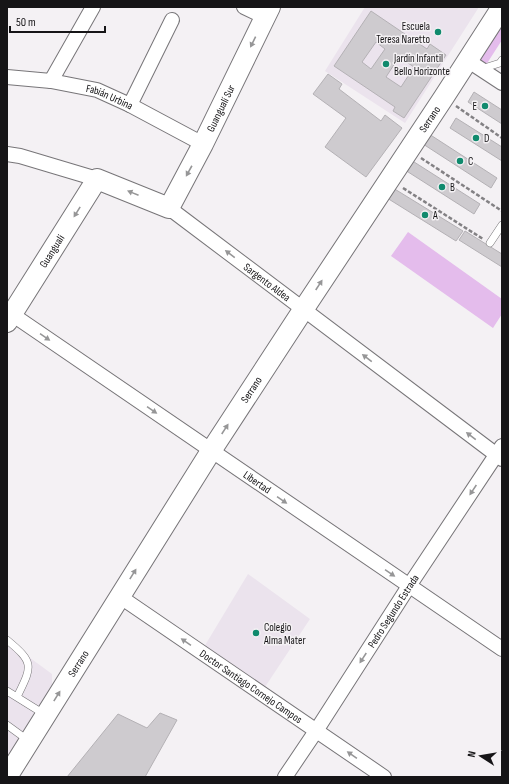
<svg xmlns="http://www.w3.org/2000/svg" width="509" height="784" viewBox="0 0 509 784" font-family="'Sofia Sans Condensed',sans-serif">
<rect width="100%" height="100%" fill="#f4f1f4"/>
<path fill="#ebe3ed" d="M365,7H479L405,123L325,71Z
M248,574L310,619L265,687L204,647Z
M7,641L52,674V691L7,761Z"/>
<path fill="#e4bcec" d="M502,16V40L484,68L476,57Z
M408,232L502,299V314L493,328L391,256Z"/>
<path fill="#cecbcf" stroke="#b4b1b5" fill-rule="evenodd" d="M371,11L427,49L430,44L446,55L404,118L393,111L395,107L334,66ZM376,42L385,49L371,69L362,62ZM399,57L414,67L401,87L386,77Z
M328,74L342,84L339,89L381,121L385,115L402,128L366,177L325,147L346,118L313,94Z
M474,92L502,110V124L468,102Z
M456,118L502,147V161L450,128Z
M429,134L497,178L491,188L423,144Z
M411,160L480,204L474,214L405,170Z
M393,188L463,231L456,241L387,198Z
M465,231L502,254V267L459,240Z
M160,713L177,720L145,777H67L118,714L147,728Z"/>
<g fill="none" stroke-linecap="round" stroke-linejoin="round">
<g stroke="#777578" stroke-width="8">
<path id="lane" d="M481,69L500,63L502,60
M490,243L502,225
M7,640C35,663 32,666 17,697
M7,691L44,714
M7,725L29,741"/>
</g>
<g stroke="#777578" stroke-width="16">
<g id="street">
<path d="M244,7L265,17"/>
<path d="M467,60L502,83"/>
<path id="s1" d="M7,77L51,81L97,90L130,105L203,144"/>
<path d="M51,81L93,7"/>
<path d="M130,105L172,20"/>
<path d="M7,154L20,156L97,179"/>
<path id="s2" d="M169,208L502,459"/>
<path id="s3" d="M13,315L502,649"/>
<path id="s4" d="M119,596L384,777"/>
<path id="s5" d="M285,777L316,731L409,586L502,446"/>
</g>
</g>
<g stroke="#777578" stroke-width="22">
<g id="secondary">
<path id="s6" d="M7,322L97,179L169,208L203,144L270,7"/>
<path id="s7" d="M7,777L211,451L303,310L444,97L502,7"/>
</g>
</g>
<path stroke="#838184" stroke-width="2.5" stroke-dasharray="4 2" stroke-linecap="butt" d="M456,106L502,138
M421,158L502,211
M403,188L483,239"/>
<use href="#lane" stroke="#fff" stroke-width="7"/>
<use href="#street" stroke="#fff" stroke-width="14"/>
<use href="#secondary" stroke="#fff" stroke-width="20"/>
</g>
<defs><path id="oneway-solid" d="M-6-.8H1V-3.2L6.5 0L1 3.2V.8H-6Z"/></defs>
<g fill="#969697">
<use href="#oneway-solid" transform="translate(253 42) rotate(116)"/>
<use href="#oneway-solid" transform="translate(189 171) rotate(119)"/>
<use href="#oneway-solid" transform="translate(133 193) rotate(-158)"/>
<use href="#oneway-solid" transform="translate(77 212) rotate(122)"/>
<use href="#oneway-solid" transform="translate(230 254) rotate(-143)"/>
<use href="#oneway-solid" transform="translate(319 285) rotate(-57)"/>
<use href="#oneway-solid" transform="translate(45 337) rotate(34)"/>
<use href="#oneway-solid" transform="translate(367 358) rotate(-143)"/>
<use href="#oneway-solid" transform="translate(152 410) rotate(34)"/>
<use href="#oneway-solid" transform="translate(225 429) rotate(-57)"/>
<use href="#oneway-solid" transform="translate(471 436) rotate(-143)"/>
<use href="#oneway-solid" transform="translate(473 490) rotate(124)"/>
<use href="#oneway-solid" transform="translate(282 500) rotate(34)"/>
<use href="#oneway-solid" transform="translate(390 573) rotate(34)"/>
<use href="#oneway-solid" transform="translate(133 574) rotate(-58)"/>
<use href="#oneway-solid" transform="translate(186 642) rotate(-146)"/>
<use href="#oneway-solid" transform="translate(363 658) rotate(123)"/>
<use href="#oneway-solid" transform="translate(57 696) rotate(-58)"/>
<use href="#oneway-solid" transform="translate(352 755) rotate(-145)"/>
</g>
<g fill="#0f8a6d" stroke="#f4f1f4" stroke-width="1.5">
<circle cx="438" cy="32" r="4"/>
<circle cx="386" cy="64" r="4"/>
<circle cx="485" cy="106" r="4"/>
<circle cx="476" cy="138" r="4"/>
<circle cx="460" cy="161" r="4"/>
<circle cx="442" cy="187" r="4"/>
<circle cx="425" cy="215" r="4"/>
<circle cx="256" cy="633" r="4"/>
</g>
<g text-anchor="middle" stroke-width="3" stroke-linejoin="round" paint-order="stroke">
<g font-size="11" fill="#161517" stroke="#f4f1f4" text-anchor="start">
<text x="430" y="30" text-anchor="end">Escuela<tspan x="430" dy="13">Teresa Naretto</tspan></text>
<text x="394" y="62">Jardín Infantil<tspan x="394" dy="13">Bello Horizonte</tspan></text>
<text x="477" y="110" text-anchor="end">E</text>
<text x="484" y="142">D</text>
<text x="468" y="165">C</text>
<text x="450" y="191">B</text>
<text x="433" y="219">A</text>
<text x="264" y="631">Colegio<tspan x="264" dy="13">Alma Mater</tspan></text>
</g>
<g font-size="11" fill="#161517" stroke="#f4f1f4">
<text dy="4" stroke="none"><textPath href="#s1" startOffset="105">Fabián Urbina</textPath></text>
<text dy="4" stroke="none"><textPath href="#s6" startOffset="359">Guangualí Sur</textPath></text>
<text dy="4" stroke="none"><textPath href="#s7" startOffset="782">Serrano</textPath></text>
<text dy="4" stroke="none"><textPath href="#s6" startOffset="84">Guanguali</textPath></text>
<text dy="4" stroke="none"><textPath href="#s2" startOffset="123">Sargento Aldea</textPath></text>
<text dy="4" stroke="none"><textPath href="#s7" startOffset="458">Serrano</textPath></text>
<text dy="4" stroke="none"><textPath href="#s3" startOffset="296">Libertad</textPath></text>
<text dy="4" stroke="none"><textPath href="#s5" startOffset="198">Pedro Segundo Estrada</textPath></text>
<text dy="4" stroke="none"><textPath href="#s7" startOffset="134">Serrano</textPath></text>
<text dy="4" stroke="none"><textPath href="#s4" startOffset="160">Doctor Santiago Cornejo Campos</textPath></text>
</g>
</g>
<rect width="509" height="784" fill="none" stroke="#161517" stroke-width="16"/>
<g transform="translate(481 756) rotate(282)" stroke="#f4f1f4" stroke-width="3" paint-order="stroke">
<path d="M0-3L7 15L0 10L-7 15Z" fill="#161517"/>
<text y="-6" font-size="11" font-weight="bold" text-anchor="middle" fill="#161517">N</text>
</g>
<path d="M10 26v6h95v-6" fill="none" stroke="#161517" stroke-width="2"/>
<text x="16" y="26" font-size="12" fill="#161517" stroke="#f4f1f4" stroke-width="3" paint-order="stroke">50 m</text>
</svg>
